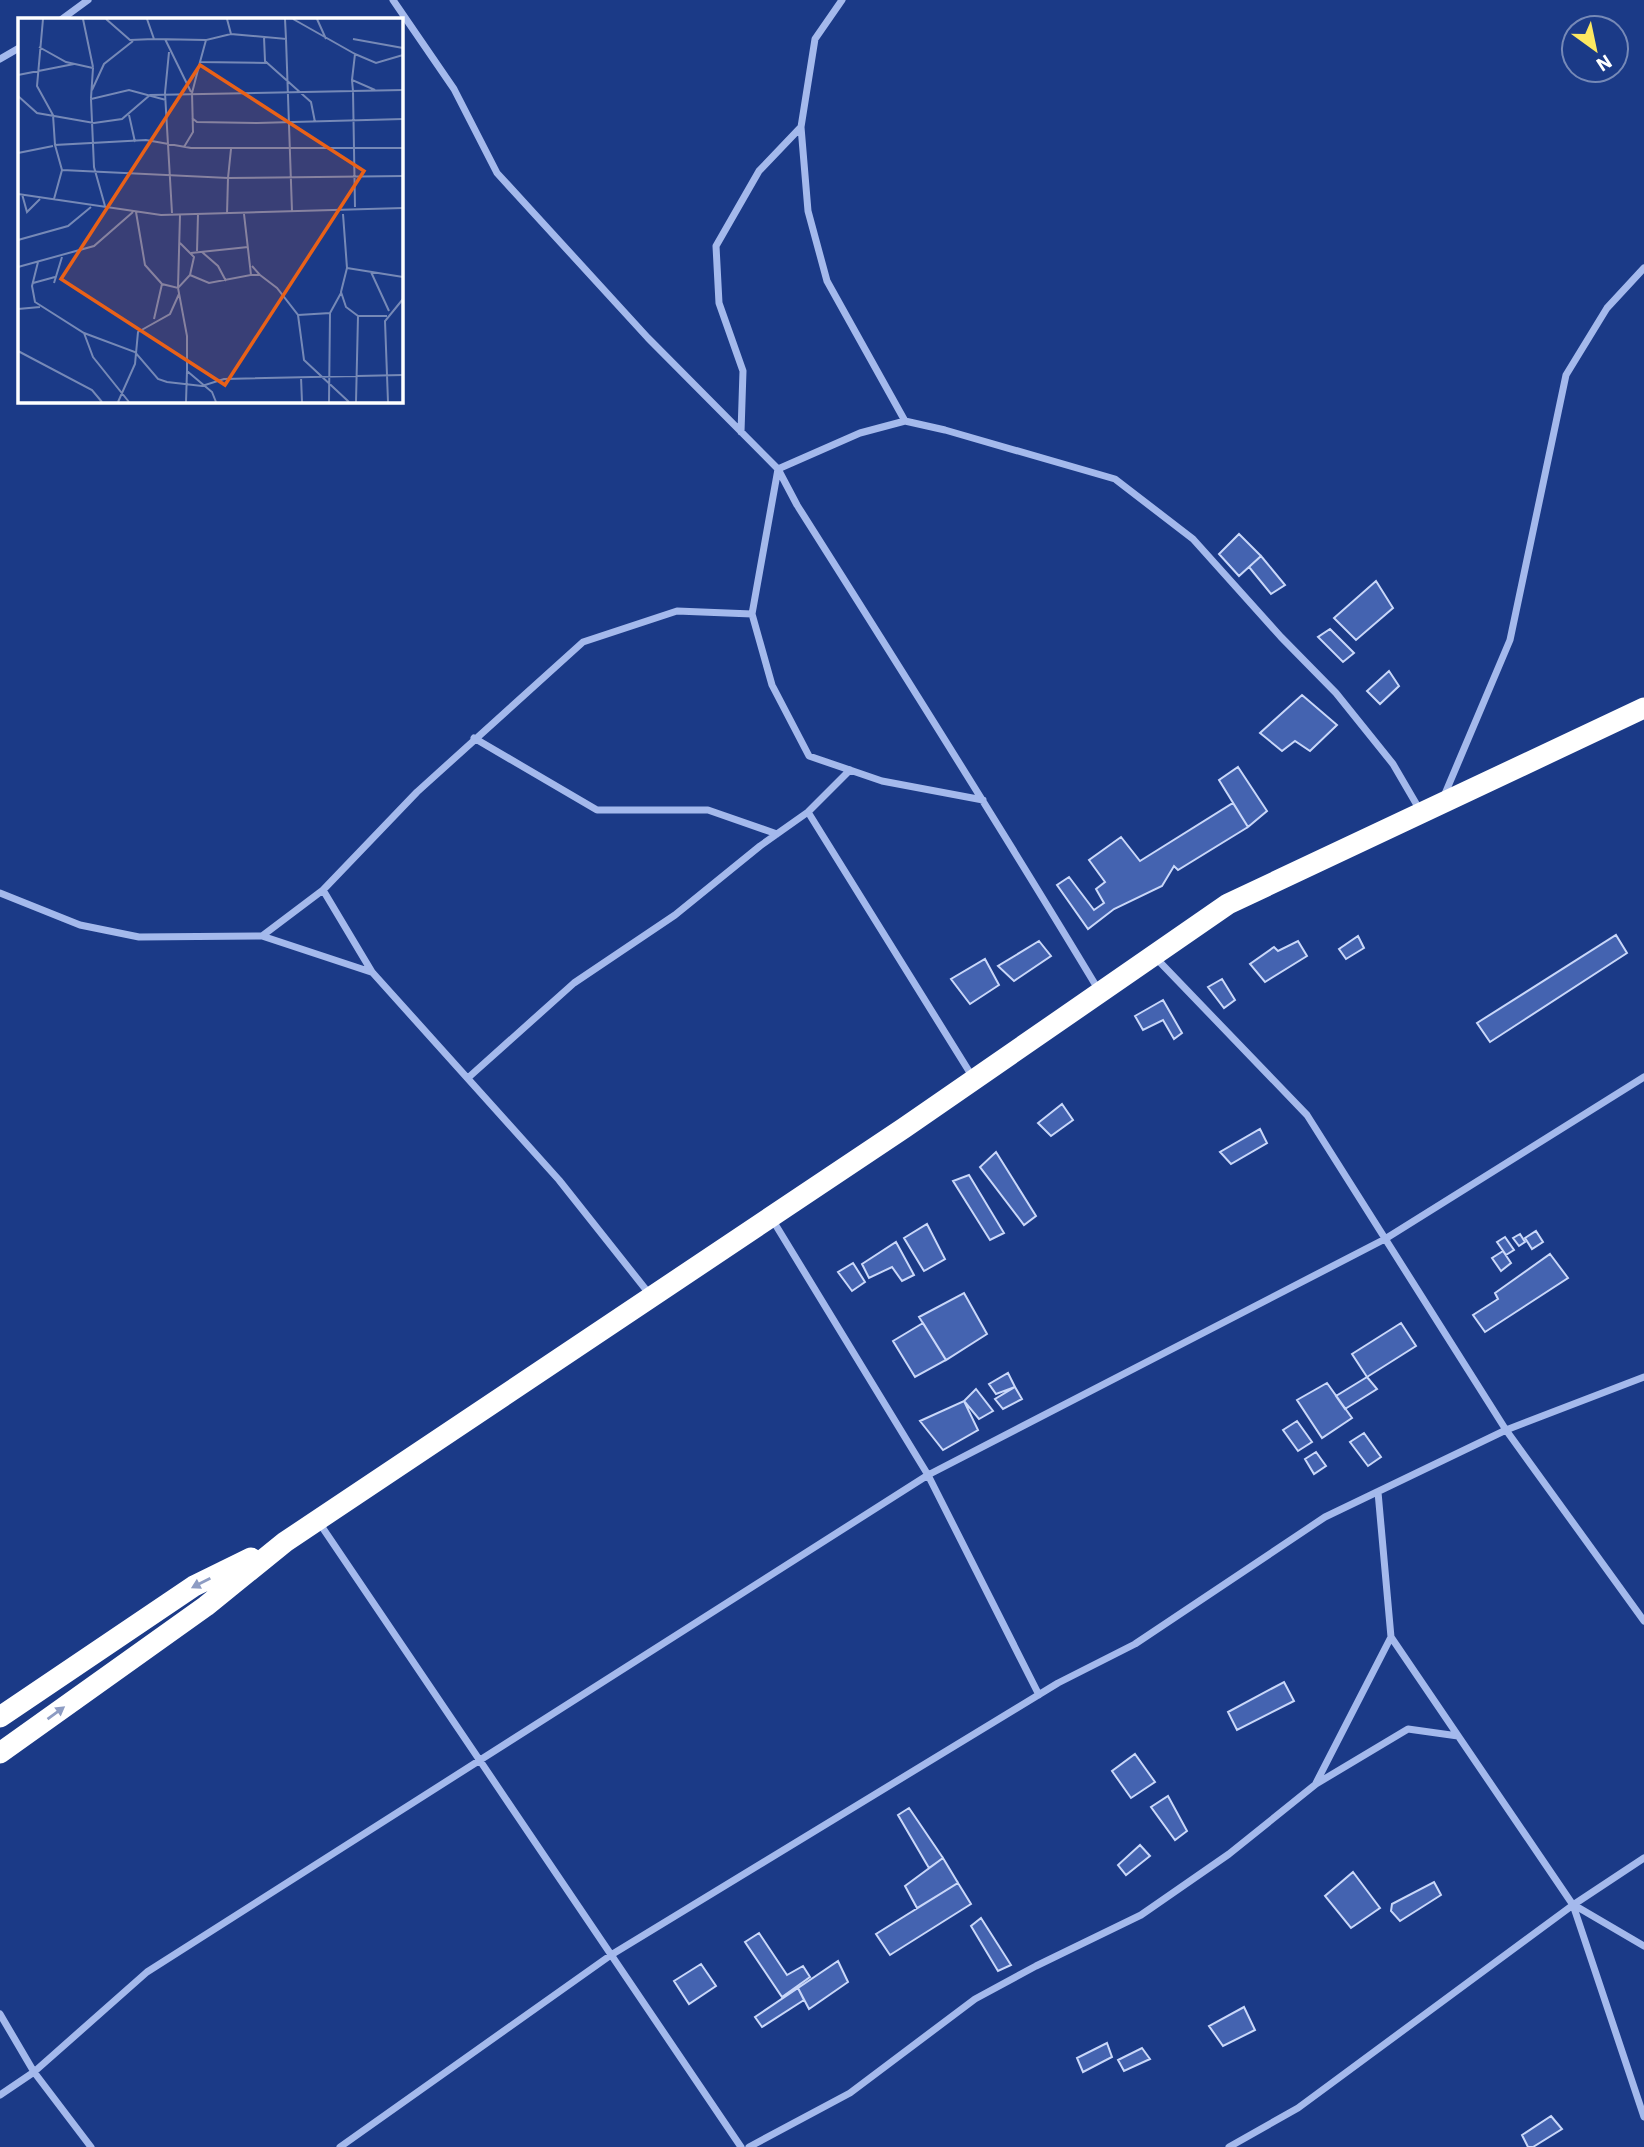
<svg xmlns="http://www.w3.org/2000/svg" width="1644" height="2147" viewBox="0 0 1644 2147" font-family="'IBM Plex Sans',sans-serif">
<rect width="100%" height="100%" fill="#1b3a87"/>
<path fill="#4463b0" stroke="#c9d7f9" stroke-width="2" d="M1239,534L1261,556L1239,576L1219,554Z
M1261,556L1285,585L1271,594L1249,567Z
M1376,581L1393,608L1356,640L1334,618Z
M1330,629L1354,653L1343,662L1318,637Z
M1389,671L1399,686L1380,704L1367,691Z
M1302,695L1337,725L1310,751L1295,741L1282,751L1260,733Z
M1238,767L1267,811L1248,827L1219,780Z
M1233,803L1248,827L1178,870L1174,866L1162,886L1114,909L1088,929L1057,885L1069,877L1094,910L1104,903L1096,889L1105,882L1089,860L1121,837L1140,861Z
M1616,935L1627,953L1490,1042L1477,1023Z
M1358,936L1364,948L1346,959L1339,949Z
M1039,941L1051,956L1014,981L998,966Z
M1298,941L1307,956L1265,982L1250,964L1274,947L1278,951Z
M985,959L999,985L970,1004L951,979Z
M1222,979L1235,1000L1224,1008L1208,987Z
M1163,1000L1182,1033L1174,1039L1163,1020L1143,1030L1135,1016Z
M1062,1104L1073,1120L1051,1136L1038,1123Z
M1260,1129L1267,1143L1231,1164L1220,1152Z
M996,1152L1036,1216L1024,1225L980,1167Z
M969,1175L1004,1233L990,1240L953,1181Z
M927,1224L945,1259L924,1271L904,1238Z
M1536,1231L1543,1242L1532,1249L1525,1238Z
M1520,1234L1525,1242L1519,1246L1513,1238Z
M1505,1237L1514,1250L1506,1255L1497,1242Z
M896,1242L914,1275L902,1281L892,1267L869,1278L862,1264Z
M1503,1251L1511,1263L1501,1271L1492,1258Z
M1550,1254L1568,1278L1485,1332L1473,1315L1498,1299L1495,1293Z
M853,1263L865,1282L852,1291L838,1272Z
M964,1293L987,1334L946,1360L919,1317Z
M923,1323L946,1360L915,1377L893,1341Z
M1401,1323L1416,1346L1367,1377L1352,1354Z
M1008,1373L1015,1387L996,1394L989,1384Z
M1367,1377L1377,1389L1345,1409L1336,1396Z
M1327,1383L1352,1418L1322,1438L1297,1400Z
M1015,1387L1022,1399L1003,1409L995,1399Z
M976,1389L993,1411L979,1419L964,1401Z
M964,1401L978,1430L943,1450L920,1421Z
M1297,1421L1312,1442L1298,1451L1283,1430Z
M1364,1433L1381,1457L1368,1466L1350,1442Z
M1316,1452L1326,1466L1314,1474L1305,1459Z
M1284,1682L1294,1701L1237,1730L1228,1712Z
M1135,1754L1155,1782L1131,1798L1112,1771Z
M1168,1796L1187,1831L1175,1840L1151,1807Z
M909,1808L943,1858L929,1868L898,1815Z
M1140,1845L1150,1856L1126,1875L1118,1865Z
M943,1858L958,1883L917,1908L905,1886Z
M1353,1872L1380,1908L1351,1928L1325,1896Z
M1434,1882L1441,1895L1400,1921L1391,1911L1392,1904Z
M958,1883L971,1904L890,1955L876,1934Z
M981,1918L1011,1965L998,1971L971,1926Z
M759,1933L787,1975L803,1966L810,1977L782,1997L745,1942Z
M838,1961L848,1982L809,2009L798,1988Z
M701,1964L716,1986L689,2004L674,1981Z
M798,1988L804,2000L762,2027L755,2017Z
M1244,2007L1255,2030L1223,2046L1209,2026Z
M1107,2043L1112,2057L1083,2072L1077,2058Z
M1142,2048L1150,2059L1124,2071L1118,2060Z
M1551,2116L1562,2129L1533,2147H1528L1522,2135Z"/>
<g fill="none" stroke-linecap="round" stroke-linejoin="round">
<path stroke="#a4b9ec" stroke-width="7" d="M393,0L454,89L497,173L648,338L778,469L797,505C899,666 1000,826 1098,989
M62,19L88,0
M0,59L19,48
M801,127L808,211L827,281L905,421
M741,432L743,371L719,303L716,246L759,171L801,127L815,39L842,0
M474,738L597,810H708L777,834
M1444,796L1510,640L1566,375L1607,308L1644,268
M983,800L882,781L809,756L772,685L752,614L778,469L860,433L905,421L945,430L1115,479L1193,539L1281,637L1336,693L1393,764L1421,812
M808,812L972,1076
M323,890L262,936L371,972
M0,893L80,925L139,937L262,936
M1154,956L1307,1115L1506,1430L1644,1621
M469,1077L574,983L675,915L760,846L808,812L850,770
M651,1296L559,1180L372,972L323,890L417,792L583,642L677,611L752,614
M1378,1492L1391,1637L1573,1905L1644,2117
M318,1521L741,2147
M1039,1695L928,1475L1385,1239L1644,1077
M1316,1783L1391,1637
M1574,1905L1644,1946
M0,2014L34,2072L91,2147
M0,2095L34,2072L147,1972L928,1475L772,1219
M340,2147L611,1955L1058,1683L1135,1644L1325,1517L1506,1430L1644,1377
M749,2147L850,2093L975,1999L1036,1966L1141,1915L1229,1854L1316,1784L1408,1729L1458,1736
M1229,2147L1298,2108L1573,1905L1644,1858"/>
<path stroke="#fff" stroke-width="21" d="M0,1717L194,1586L251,1558
M0,1753L206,1606L285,1542L904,1128L1228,904L1644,708"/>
</g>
<defs><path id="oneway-solid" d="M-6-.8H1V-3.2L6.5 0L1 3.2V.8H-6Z" transform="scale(1.75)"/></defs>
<g fill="#8d9cc3">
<use href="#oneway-solid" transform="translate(201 1583) rotate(153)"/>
<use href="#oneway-solid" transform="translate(56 1713) rotate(-36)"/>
</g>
<g transform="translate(18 18)">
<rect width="385" height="385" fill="#1b3a87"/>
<path fill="none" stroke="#7689b7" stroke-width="2" d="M25,1L19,68L35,97L37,127M65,1L75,49M88,1L112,22L136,21M129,1L136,21L188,22M209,1L213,16L268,21L267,1M275,1L337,36M299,1L308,21M213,16L188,22L182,44L250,45M246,19L247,43L293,84L297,104M147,21L173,74M268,21L274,193M335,21L385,30M21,29L48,44L75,50L73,80M151,34L147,75L154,195M0,57L56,46M74,72L86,46L115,23M357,72L334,62L337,36L358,45L385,37M0,78L19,95L76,105L104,101L132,77L335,73L334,62M111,97L117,124M174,100L179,104L239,105L385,101M166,129L175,114L174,75L182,44M0,135L35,128M44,152L210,160L213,131M0,176L143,197L385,190M4,176L9,194L22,181M36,181L44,152L37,127L128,122L173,130H385M87,188L76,149L73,81L111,72L148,82M337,189L335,73L385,72M118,194L127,247L144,266L160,270L172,257L176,239L162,225M209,196L210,160L385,158M325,196L329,250L323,274L328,289L340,298L338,384M162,197L160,270L169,318V353L194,374L198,384M0,222L50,208L73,189M179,233L180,196M184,234L200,248L208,263M173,235L230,229M20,244L14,268L17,284L66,315L117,334L140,361L149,364L184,368L206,361L385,357M0,249L76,228L115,194M329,250L385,259M353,254L371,293M172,257L191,265L233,257L226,196M233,257H242L234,248M242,257L259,270L280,297L286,342L331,384M15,265L37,259M36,265L44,239M0,291L22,289M280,297L312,295L323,275M340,298H369M136,301L144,266M66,315L75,339L111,384M0,333L74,372L84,384M283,359L284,384M100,384L117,346L120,314L152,296L161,276M168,384L169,353M311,384L312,295M370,384L367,303L385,281"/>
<path fill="#e96118" fill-opacity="0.15" stroke="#e96118" stroke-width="3.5" d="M182,47L346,153L207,367L43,261Z"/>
<rect width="385" height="385" fill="none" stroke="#fff" stroke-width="3.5"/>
</g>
<g transform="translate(1595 49) rotate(147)"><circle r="33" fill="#1b3a87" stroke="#7689b7" stroke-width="2"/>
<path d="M0-5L12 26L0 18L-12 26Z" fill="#fde861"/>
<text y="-10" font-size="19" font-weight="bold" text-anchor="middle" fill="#ffffff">N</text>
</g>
</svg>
